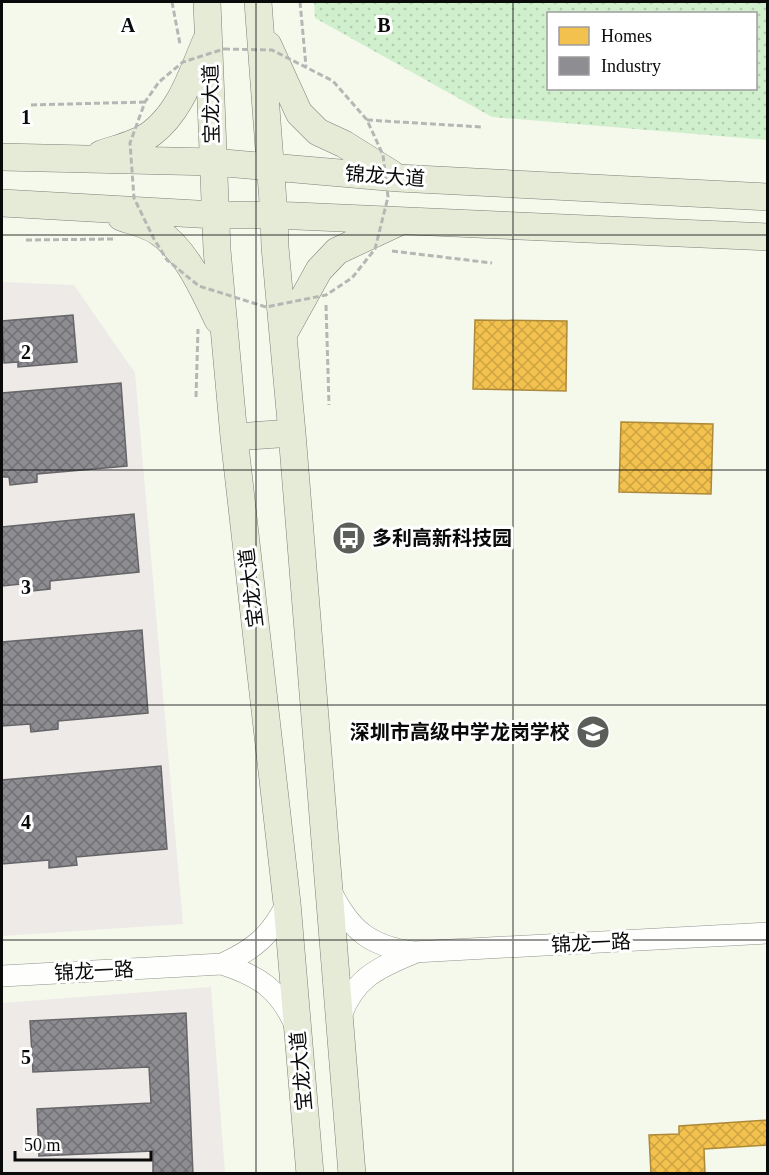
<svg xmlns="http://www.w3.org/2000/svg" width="769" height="1175" viewBox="0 0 769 1175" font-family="'Times New Roman','Noto Sans SC',serif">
<defs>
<pattern id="park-dots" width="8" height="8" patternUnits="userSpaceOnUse" patternTransform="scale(1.5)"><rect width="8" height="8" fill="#d0efcc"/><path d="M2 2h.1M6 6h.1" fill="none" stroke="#b1ccae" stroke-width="1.8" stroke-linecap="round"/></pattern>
<pattern id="homes-cross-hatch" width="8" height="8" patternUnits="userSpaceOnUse" patternTransform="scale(1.5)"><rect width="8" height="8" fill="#f2c14e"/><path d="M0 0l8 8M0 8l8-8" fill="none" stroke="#cea443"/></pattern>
<pattern id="industry-cross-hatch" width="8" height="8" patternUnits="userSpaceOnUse" patternTransform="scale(1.5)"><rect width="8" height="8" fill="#8d8d92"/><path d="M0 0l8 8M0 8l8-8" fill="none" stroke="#717175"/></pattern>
</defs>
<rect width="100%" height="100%" fill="#f5f9ec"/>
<path fill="#eeeae8" d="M2,282L74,285L135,373L183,924L2,936Z
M211,987L225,1173L2,1174V1003Z"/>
<path fill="url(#park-dots)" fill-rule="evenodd" d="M314,2H767V140L492,117L315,18ZM548,14H756V88H548Z"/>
<path fill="url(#homes-cross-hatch)" stroke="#ac8a3a" stroke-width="1.5" d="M475,320L567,321L566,391L473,389Z
M621,422L713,424L711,494L619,492Z
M768,1120V1145L704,1149L705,1174H651L649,1135L679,1134V1126Z"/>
<path fill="url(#industry-cross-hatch)" stroke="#666669" stroke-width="1.5" d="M73,315L77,362L18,367V362L4,363L2,321Z
M121,383L127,466L37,474V482L10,485L9,477H2V393Z
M134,514L139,572L50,581V589L23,592L22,584L2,586V527Z
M142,630L148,713L58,721V729L31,732L30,724L2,726V642Z
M161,766L167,849L76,857L77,865L49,868V860L2,864V780Z
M186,1013L193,1174H153V1151L39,1156L37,1109L151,1103L149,1067L33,1072L30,1021Z"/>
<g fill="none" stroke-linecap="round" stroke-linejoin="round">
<g stroke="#90928c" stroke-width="22">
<path id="minor" d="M331,891C350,930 371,947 414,952L768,933
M222,964C255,949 271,935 287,903
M2,976L222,964C259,976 279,989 295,1025
M340,1019C353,979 377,968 414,953"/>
</g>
<g stroke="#7d7f79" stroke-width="28">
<path id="major" d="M207,2L217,250L234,437L287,903L310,1174
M258,2L274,215L275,247L292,433L352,1174
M268,45L299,113L318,132L344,144L392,174
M101,154C118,148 138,144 152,133C181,111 192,73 206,41
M2,157L213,162L398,178L768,197
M2,203L215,215H274L768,237
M121,217C132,221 146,224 157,231C186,249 203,289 218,320
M283,335L319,270L337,251L397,223
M234,437L292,433"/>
</g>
<path stroke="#b6b7b5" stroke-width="3" stroke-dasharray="6 3" stroke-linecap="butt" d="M172,2L180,44
M300,2L306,66
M31,105L145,102
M367,120L482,127
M26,240L114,239
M392,251L492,263
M326,305L329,405
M196,397L198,329"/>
<use href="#minor" stroke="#fefefc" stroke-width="21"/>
<use href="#major" stroke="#e5ebd6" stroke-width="27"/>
<path stroke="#b6b7b5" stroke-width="3" stroke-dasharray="6 3" stroke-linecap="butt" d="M224,49L272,50L333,81L367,120L383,155L388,197L375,249L352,278L326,295L266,307L199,286L167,260L154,239L134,198L130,143L145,102L159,82L183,62Z"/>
</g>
<path fill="none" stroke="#0a0a0a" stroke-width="1.5" stroke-opacity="0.55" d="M256,2V1174M513,2V1174M2,235H768M2,470H768M2,705H768M2,940H768"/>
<defs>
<g id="bus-disc" transform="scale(1.725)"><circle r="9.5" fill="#5c5e59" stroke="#fff"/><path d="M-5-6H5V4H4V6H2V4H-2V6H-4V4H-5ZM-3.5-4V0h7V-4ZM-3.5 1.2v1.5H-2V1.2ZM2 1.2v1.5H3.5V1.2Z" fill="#fff"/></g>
<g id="school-disc" transform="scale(1.725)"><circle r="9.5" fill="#5c5e59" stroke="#fff"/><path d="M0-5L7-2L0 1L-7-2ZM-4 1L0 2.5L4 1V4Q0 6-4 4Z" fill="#fff"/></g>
</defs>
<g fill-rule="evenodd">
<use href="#bus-disc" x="349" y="538"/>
<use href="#school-disc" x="593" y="732"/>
</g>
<g text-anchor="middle" stroke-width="6" stroke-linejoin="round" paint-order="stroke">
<g font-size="20" fill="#0a0a0a" stroke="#fff">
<text transform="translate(211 104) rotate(-91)" y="7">宝龙大道</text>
<text transform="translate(385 176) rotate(4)" y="7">锦龙大道</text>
<text transform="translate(251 588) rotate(-97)" y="7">宝龙大道</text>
<text transform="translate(591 943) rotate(-3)" y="7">锦龙一路</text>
<text transform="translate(94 971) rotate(-3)" y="7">锦龙一路</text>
<text transform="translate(301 1071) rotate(-95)" y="7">宝龙大道</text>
</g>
<g font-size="20" font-weight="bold" fill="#0a0a0a" stroke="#fff" text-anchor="start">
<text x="372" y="545">多利高新科技园</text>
<text x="570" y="739" text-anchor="end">深圳市高级中学龙岗学校</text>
</g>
</g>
<g font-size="20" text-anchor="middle" font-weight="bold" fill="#0a0a0a" stroke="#fff" stroke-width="6" stroke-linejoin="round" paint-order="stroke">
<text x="128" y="32">A</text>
<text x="384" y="32">B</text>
<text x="26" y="124">1</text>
<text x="26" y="359">2</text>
<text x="26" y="594">3</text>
<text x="26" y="829">4</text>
<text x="26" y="1064">5</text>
</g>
<rect width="769" height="1175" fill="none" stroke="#0a0a0a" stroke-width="6"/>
<rect x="547" y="12" width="210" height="78" fill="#ffffff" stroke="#9d9d9d" stroke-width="1.5"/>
<rect x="559" y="27" width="30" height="18" fill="#f2c14e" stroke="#9d9d9d" stroke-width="1.5"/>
<text x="601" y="42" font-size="18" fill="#0a0a0a">Homes</text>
<rect x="559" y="57" width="30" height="18" fill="#8d8d92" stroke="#9d9d9d" stroke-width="1.5"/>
<text x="601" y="72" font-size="18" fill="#0a0a0a">Industry</text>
<path d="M15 1151v9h136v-9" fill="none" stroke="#0a0a0a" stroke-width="3"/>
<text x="24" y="1151" font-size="18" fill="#0a0a0a" stroke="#ffffff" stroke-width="4.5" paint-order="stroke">50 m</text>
</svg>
